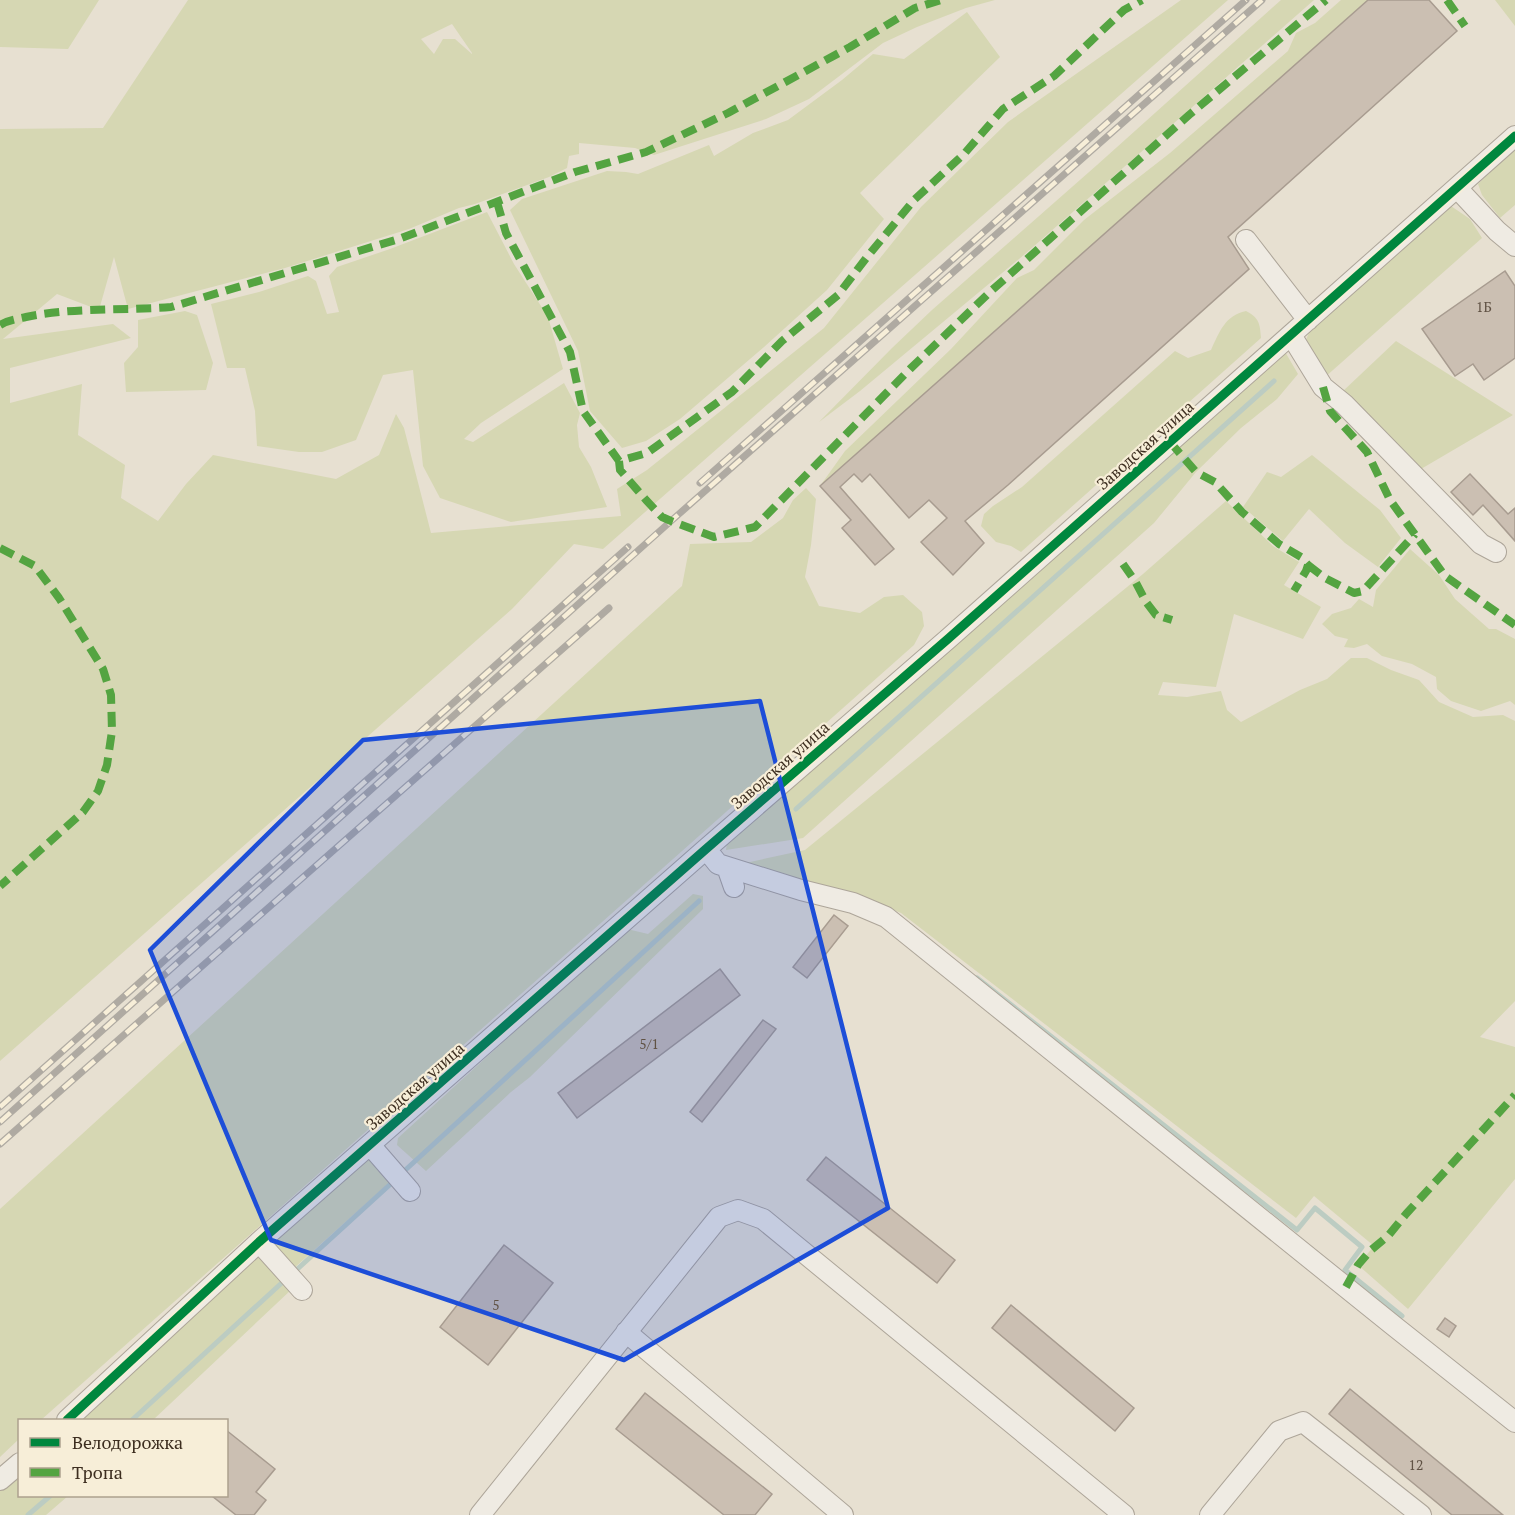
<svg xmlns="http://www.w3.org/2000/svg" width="1515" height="1515" viewBox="0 0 1515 1515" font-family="'PT Serif',serif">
<rect width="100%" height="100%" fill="#e7e0d1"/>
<path fill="#d6d7b3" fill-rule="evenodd" d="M0,0H99L68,49L0,47Z
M188,0H995L966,8L917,27L883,43L809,99L766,119L654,155L635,148L579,143V154L569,156L567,168L549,177L475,204L459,208L409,229L285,268L128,309L114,257L99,310L57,294L3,339L113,324L131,338L10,368V403L82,384L78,435L125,465L121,498L158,521L186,484L213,455L336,479L379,455L396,414L404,428L431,533L621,516L617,489L647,470L824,328L921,207L1008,122L1181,0H1228L603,549L574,544L512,609L0,1061V129L103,128ZM452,24L472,53V54L455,39H443L434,54L421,39Z
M1281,0H1314L1025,254L860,391L819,422L892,348L932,310L1097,165Z
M1341,0H1368L820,486L845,451L951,349L1017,278L1034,270L1084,220L1170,153L1288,51L1296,33L1315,23Z
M1495,0H1515V26Z
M967,12L1000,57L860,193L884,219L827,290L764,347L680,419L646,441L622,448L590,411L578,351L510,210L522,199L607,171L626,172L638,174L709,145L714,156L753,133L788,120L842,80L873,54L904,59Z
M1515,148V205L1500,218L1482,195L1478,184Z
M1448,204L1470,219L1482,238L1324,378L1305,342L1311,328Z
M487,212L514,264L548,317L563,369L481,423L464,439L473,442L564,383L580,413L577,425L579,447L591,467L607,507L511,522L440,498L423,466L413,370L383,375L356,440L322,452H299L257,446L255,411L245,368H227L211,304L259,292L308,276L316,281L327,314L339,312L329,276L337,267L390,249Z
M185,311L197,315L213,363L206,390L126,392L124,363L138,347V320Z
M1246,311C1259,318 1260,323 1261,338L1021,552L1011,546L996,542L981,526L984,514L993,506L1022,487L1175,351L1188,358L1211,350C1219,333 1225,315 1246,311Z
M1396,341L1513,415L1421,469L1342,392Z
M1284,350L1298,374L1277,399L1241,428L1196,472L1154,523L803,838L726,850L727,843Z
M1312,455L1380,510L1401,538L1378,567L1345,543L1309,509L1283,541L1243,507L1267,472L1281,477Z
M806,488L816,499L811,545L805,577L819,606L860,613L884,597L903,595L922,612L924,626L914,645L41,1420H20L19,1439L0,1457V1209L682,586L690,544L751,542L783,518L793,500Z
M1226,501L1273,546L1299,562L1284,585L1321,607L1303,639L1234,614L1216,687L1163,682L1158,695L1187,697L1221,691L1227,710L1241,722L1300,690L1327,679L1351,658H1367L1391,670L1419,680L1439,702L1473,717L1503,715L1515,721V1001L1480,1037L1515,1047V1179L1408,1309L1358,1265L1374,1246L1314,1196L1296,1218L901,913L854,894L736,865L805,850L1143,574Z
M1410,549L1439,575L1455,599L1489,629H1496L1515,639V705L1510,701L1481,711L1451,701L1437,689L1436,677L1412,664L1382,656L1367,644L1354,648L1344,647L1348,639L1335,636L1322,624L1332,614L1351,608L1359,599L1373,607L1376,590Z
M693,894L703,896V909L530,1077L511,1092L426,1171L397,1145L398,1138L627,929L648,934Z
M369,1159L376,1163L390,1182L293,1269L269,1242Z
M255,1255H263L292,1289L153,1420H83L82,1419L93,1407Z
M19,1471L20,1496H68L46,1515H0V1488Z"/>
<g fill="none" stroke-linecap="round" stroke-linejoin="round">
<path stroke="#bcccc2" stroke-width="5" d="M796,809L1274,381
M977,978L1297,1230L1315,1208L1362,1247L1345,1270L1402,1316
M401,1174L699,901
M293,1273L395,1180
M132,1420L286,1279
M28,1515L50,1496"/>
</g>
<path fill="#cbbfb2" stroke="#a89c90" stroke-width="1.5" d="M1368,0H1429L1457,31L1228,237L1249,269L1008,485L965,521L984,543L953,575L921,542L947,518L929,500L909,518L870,474L862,482L854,474L840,487L894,549L875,565L842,528L851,520L820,486Z
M1505,271L1515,286V358L1484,380L1473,364L1455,376L1422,329Z
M1470,474L1508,514L1515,508V541L1483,505L1473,515L1451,492Z
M834,915L848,926L807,978L793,967Z
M720,969L740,995L577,1118L558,1093Z
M763,1020L776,1029L702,1122L690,1112Z
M826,1157L955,1260L937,1283L807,1180Z
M504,1245L553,1283L488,1365L440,1327Z
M1011,1305L1134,1408L1115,1431L992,1328Z
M1445,1318L1456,1326L1449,1337L1437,1329Z
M1350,1389L1503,1515H1452L1329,1414Z
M645,1393L772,1494L755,1515H724L616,1429Z
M226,1430L275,1469L256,1492L266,1500L254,1515H236L212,1496H226Z"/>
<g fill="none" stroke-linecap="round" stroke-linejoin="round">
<g stroke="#ada599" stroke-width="22">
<path id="minor" d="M1457,188L1497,231L1515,246
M1246,240L1308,320
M1291,335L1323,387L1344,404L1481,544L1496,552
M706,849L718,864L801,890L853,903L886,917L1394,1326L1515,1422
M727,867L734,887
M370,1145L410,1191
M259,1242L302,1290
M626,1332L843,1515
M67,1420L259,1242L706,849L949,638L1515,136
M0,1480L20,1463
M480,1515L719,1217L738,1210L763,1219L1124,1515
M1210,1515L1279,1431L1303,1422L1421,1515"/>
</g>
<use href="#minor" stroke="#efebe3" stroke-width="20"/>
<g stroke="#afaaa2" stroke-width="7">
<path id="rail" d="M700,483L1246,0
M0,1107L628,547
M0,1122L671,521L1262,0
M0,1144L609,608"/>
</g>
<use href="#rail" stroke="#f7eed8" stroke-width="4.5" stroke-dasharray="14" stroke-linecap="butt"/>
<path stroke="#54a441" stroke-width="8" stroke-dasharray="15 8" stroke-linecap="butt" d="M1447,0L1465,26
M497,202L506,233L570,352L583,411L619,461L647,453L732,392L782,341L838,295L867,257L914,200L964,154L1003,109L1054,76L1124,10L1142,0
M0,325C8,320 17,319 26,317C74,307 123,311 171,307L399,239L575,172L646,152L728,113L850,47L915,8L941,0
M1323,387L1330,411L1367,452L1390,500L1445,576L1515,625
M1170,442L1196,472L1215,482L1242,512L1279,544L1301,557L1308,565L1306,571L1294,591
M619,461L620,470L646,500L662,517L671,521L714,537L755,527L910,369L990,292L1189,115L1326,0
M0,548L35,566L59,598L103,669L111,695L112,731L107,765L98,791L83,812L0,886
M1123,564L1135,581L1146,602L1156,615L1172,620
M1308,565L1325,578L1354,593L1363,591L1415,534
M1346,1287L1358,1265L1371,1250L1388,1236L1406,1214L1515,1095"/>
<g stroke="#f7eed8" stroke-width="13">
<path id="cycleway" d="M67,1420L259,1242L706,849L949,638L1515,136"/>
</g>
<use href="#cycleway" stroke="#00873e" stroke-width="9"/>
</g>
<path fill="#1d4ed8" fill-opacity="0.2" stroke="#1d4ed8" stroke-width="4.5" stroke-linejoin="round" d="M760,701L888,1208L624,1360L271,1240L150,950L363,740Z"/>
<g text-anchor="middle" stroke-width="4.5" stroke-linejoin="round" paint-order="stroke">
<g font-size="14" fill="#605244">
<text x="1484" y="312">1Б</text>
<text x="649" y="1049">5/1</text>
<text x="496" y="1310">5</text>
<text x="1416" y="1470">12</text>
</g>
<g font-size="16" fill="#3d2e20" stroke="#f7eed8">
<text transform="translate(1145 445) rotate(-42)" y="6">Заводская улица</text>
<text transform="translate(780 765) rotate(-41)" y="6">Заводская улица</text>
<text transform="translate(415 1086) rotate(-41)" y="6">Заводская улица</text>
</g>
</g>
<rect x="18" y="1419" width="210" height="78" fill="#f7eed8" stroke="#ada18e" stroke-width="1.5"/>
<rect x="30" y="1438" width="30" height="9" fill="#00873e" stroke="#ada18e" stroke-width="1.5"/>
<text x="72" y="1449" font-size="18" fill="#3d2e20">Велодорожка</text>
<rect x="30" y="1468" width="30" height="9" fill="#54a441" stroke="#ada18e" stroke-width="1.5"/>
<text x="72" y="1479" font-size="18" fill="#3d2e20">Тропа</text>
</svg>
